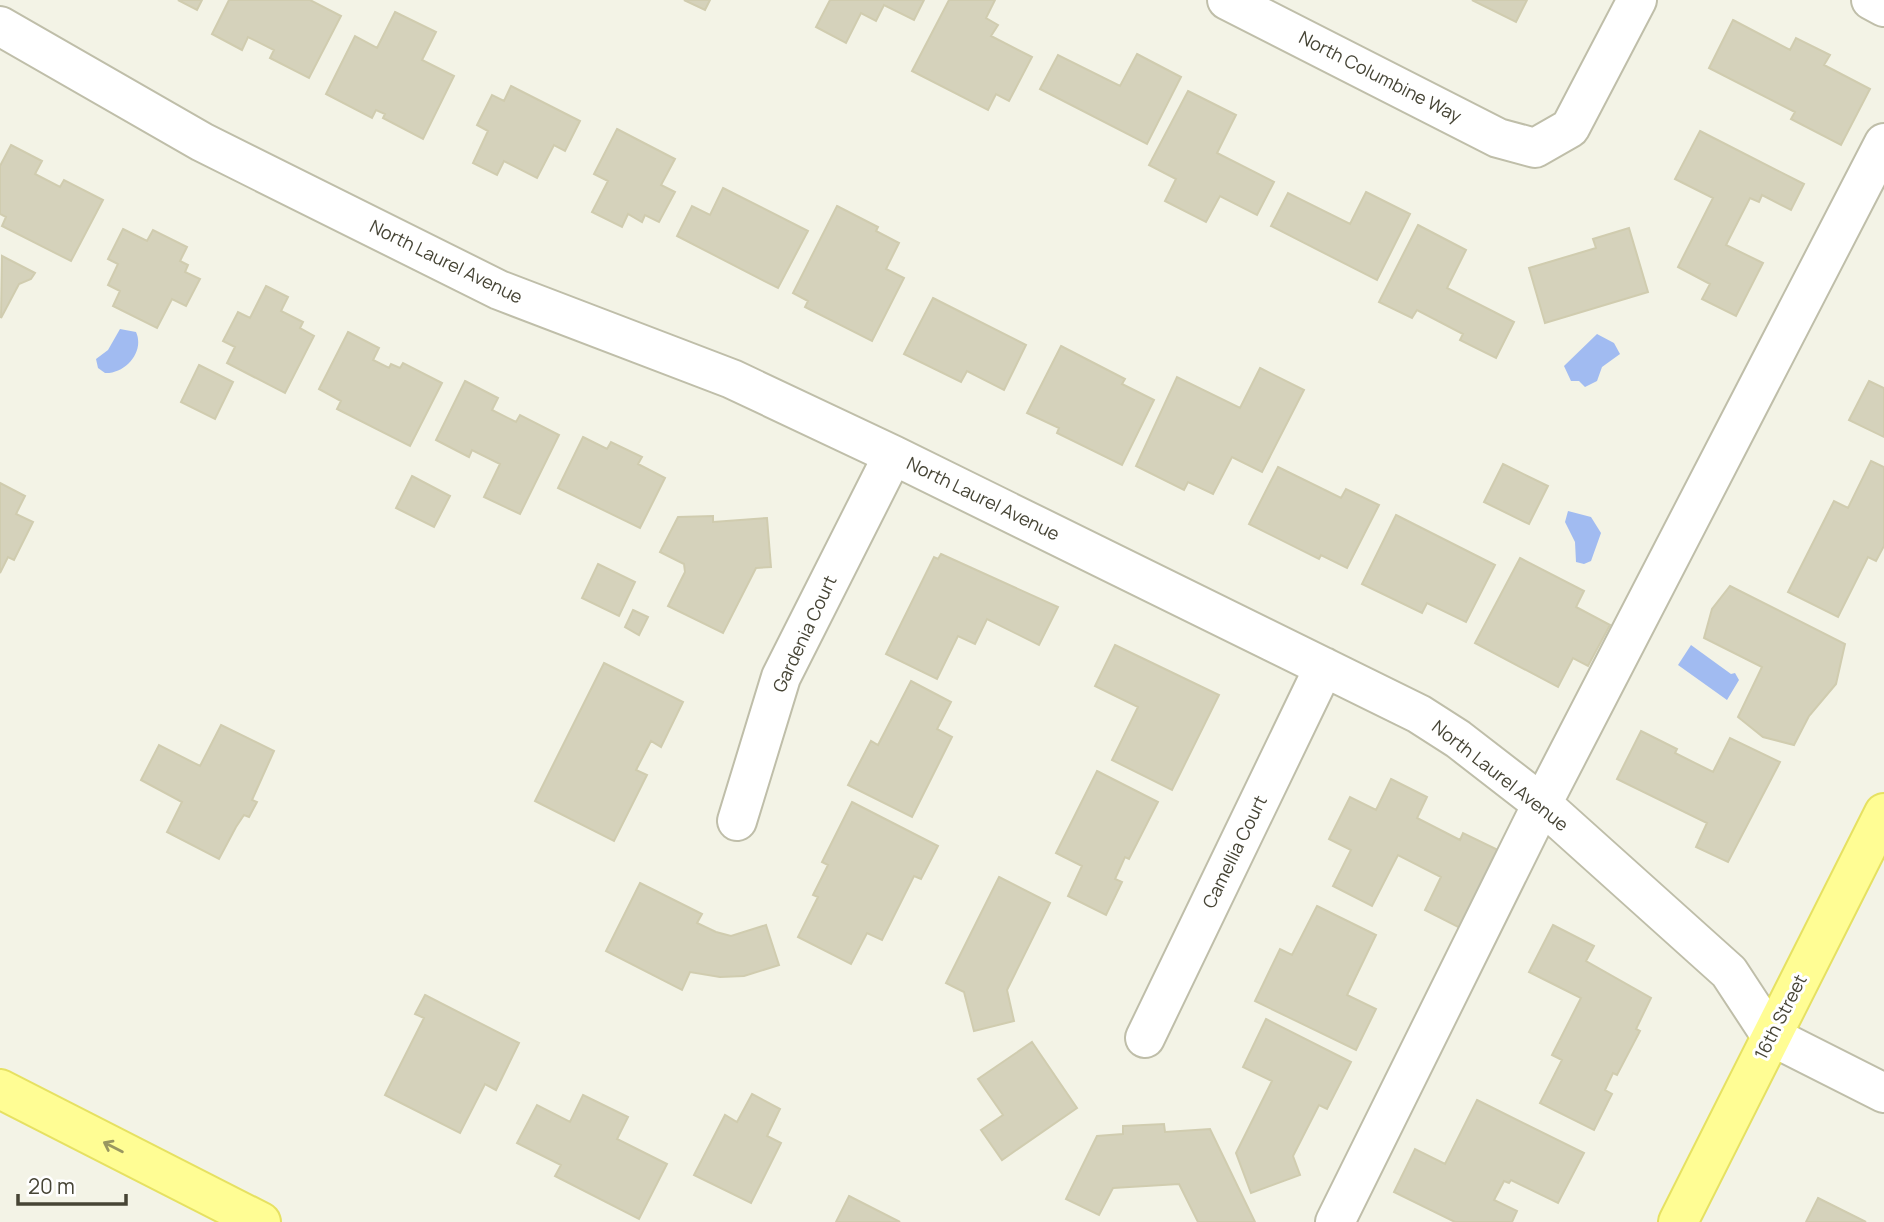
<svg xmlns="http://www.w3.org/2000/svg" width="1884" height="1222" viewBox="0 0 1884 1222" font-family="Manrope,sans-serif">
<rect width="100%" height="100%" fill="#f3f3e6"/>
<path fill="#a1bbf1" d="M120,329L136,332C145,352 125,374 105,373L98,368L96,359L108,350Z
M1597,334L1614,343L1620,354L1602,367L1597,381L1585,387L1579,381H1571L1564,366Z
M1568,511L1591,517L1601,533L1591,561L1584,564L1576,562L1575,542L1565,522Z
M1691,645L1731,674L1735,673L1739,680L1727,700L1678,665Z"/>
<path fill="#d5d2bb" stroke="#d0ccaf" stroke-width="2" d="M178,0H202L197,10Z
M229,0H310L341,16L309,78L270,58L274,50L248,37L242,50L212,34Z
M684,0H710L705,10Z
M830,0H924L914,20L884,5L876,21L861,13L846,43L816,27Z
M949,0H995L986,18L998,25L991,36L1032,57L1009,101L996,94L988,110L912,71Z
M1472,0H1527L1516,22Z
M395,12L436,32L422,60L454,76L423,139L383,118L385,114L376,110L372,118L326,94L355,36L377,48Z
M1733,20L1790,50L1796,38L1830,55L1824,65L1870,89L1841,145L1791,119L1795,112L1709,68Z
M1137,54L1181,77L1147,144L1040,89L1058,55L1120,86Z
M511,86L580,121L565,151L554,145L537,178L504,161L497,175L473,163L488,131L477,125L492,95L504,101Z
M1188,91L1236,115L1217,153L1274,182L1257,215L1220,196L1206,222L1165,201L1176,179L1149,165Z
M617,129L675,159L661,185L675,192L659,222L645,215L642,222L628,214L622,227L592,212L608,181L594,174Z
M1700,131L1804,184L1791,210L1762,195L1759,202L1750,198L1726,245L1763,263L1736,316L1702,299L1710,284L1678,267L1713,198L1675,179Z
M11,145L42,161L35,174L60,187L64,180L103,200L71,261L2,226L6,217L0,214V166Z
M723,188L808,231L778,288L677,236L692,206L710,215Z
M1366,192L1410,214L1377,280L1271,226L1288,193L1350,224Z
M837,206L878,227L876,231L899,243L886,269L904,278L872,341L805,307L808,301L793,293Z
M1418,225L1466,250L1447,288L1514,322L1496,358L1460,340L1463,334L1417,310L1412,318L1379,302Z
M1629,228L1648,292L1545,323L1529,268L1596,248L1593,239Z
M123,229L147,241L153,230L187,247L180,261L188,265L185,272L200,279L186,306L172,299L157,328L113,306L120,291L108,285L118,264L108,259Z
M2,256L35,273L31,279L19,284L1,318Z
M266,286L288,297L281,311L303,322L300,328L314,336L285,393L227,363L235,347L223,341L238,312L250,318Z
M933,298L1026,345L1004,390L967,371L961,382L904,354Z
M348,332L379,348L373,360L389,368L391,364L400,368L403,363L442,383L410,446L337,409L341,401L319,389Z
M1061,346L1125,379L1122,384L1154,400L1122,465L1057,433L1059,428L1027,413Z
M199,365L233,382L215,419L181,402Z
M1260,368L1304,390L1262,472L1232,457L1213,494L1188,482L1184,490L1136,466L1177,377L1240,408Z
M465,381L498,398L492,410L516,422L520,415L559,435L520,514L484,497L500,464L472,450L469,457L436,440Z
M1869,381L1884,388V437L1849,420Z
M583,437L607,449L611,442L642,457L638,464L665,478L640,528L558,488Z
M1871,461L1884,467V546L1876,561L1868,557L1838,617L1788,592L1834,501L1848,508Z
M1503,464L1548,486L1529,524L1484,502Z
M1278,467L1341,498L1346,489L1379,505L1347,568L1321,555L1319,559L1249,524Z
M412,476L450,496L434,527L396,508Z
M0,483L25,496L16,514L33,522L14,560L8,557L0,573Z
M1396,515L1495,565L1466,622L1427,603L1422,613L1362,584Z
M713,516V522L767,518L771,567L756,568L723,633L668,606L685,572L684,564L660,552L678,517Z
M941,554L1058,607L1039,645L987,619L975,644L958,636L937,679L886,654L934,557L938,559Z
M1520,558L1584,591L1576,607L1610,625L1588,666L1573,658L1558,687L1475,643Z
M598,564L635,582L619,616L582,598Z
M1730,586L1845,644L1836,684L1809,716L1794,745L1763,737L1738,717L1762,667L1704,638L1712,609Z
M633,610L648,617L639,635L625,627Z
M1115,645L1219,695L1172,790L1112,760L1138,707L1095,686Z
M604,663L683,702L661,747L651,741L636,770L647,775L614,841L535,801Z
M911,681L951,702L937,729L952,737L912,817L848,785L871,741L878,745Z
M221,725L274,751L252,800L257,802L249,817L244,815L236,827L219,859L167,832L182,802L141,780L159,745L200,766Z
M1641,731L1677,749L1675,753L1713,772L1730,738L1780,762L1728,862L1696,847L1707,823L1617,779Z
M1097,771L1158,802L1129,859L1125,857L1115,879L1122,882L1106,915L1068,896L1082,866L1056,853Z
M1391,779L1427,797L1417,818L1460,840L1463,833L1500,851L1462,929L1425,910L1441,877L1398,855L1372,906L1333,886L1351,850L1329,839L1350,797L1376,810Z
M852,802L938,846L921,879L914,876L882,940L867,933L851,964L798,937L818,897L813,895L828,865L822,862Z
M999,877L1050,903L1007,990L1014,1021L974,1031L964,992L946,983Z
M640,883L702,914L697,923L716,932L731,936L766,925L779,965L744,976L720,977L690,972L682,990L606,951Z
M1317,906L1376,935L1347,995L1376,1009L1356,1050L1255,1001L1280,949L1292,955Z
M1553,925L1594,946L1586,961L1651,998L1636,1029L1640,1031L1617,1075L1613,1073L1605,1090L1612,1094L1594,1130L1540,1103L1562,1060L1552,1055L1581,998L1529,972Z
M425,995L519,1043L496,1090L485,1084L460,1133L385,1095L424,1018L415,1014Z
M1266,1019L1351,1062L1327,1109L1319,1105L1293,1156L1300,1175L1251,1193L1236,1153L1272,1081L1243,1067Z
M1032,1042L1077,1108L1002,1160L981,1130L1003,1115L978,1079Z
M752,1094L780,1109L767,1136L781,1143L751,1203L694,1175L725,1115L737,1122Z
M583,1095L628,1117L617,1139L667,1164L639,1219L555,1176L561,1165L517,1143L537,1105L570,1122Z
M1477,1100L1584,1153L1558,1203L1511,1180L1509,1183L1504,1181L1494,1200L1517,1211L1512,1222H1455L1394,1192L1415,1149L1445,1164Z
M1164,1124L1165,1132L1210,1129L1255,1222H1198L1179,1184L1113,1188L1099,1215L1066,1199L1097,1136L1123,1134V1126Z
M849,1196L900,1222H836Z
M1818,1198L1866,1222H1806Z"/>
<g fill="none" stroke-linecap="round" stroke-linejoin="round">
<g stroke="#bfbea9" stroke-width="42">
<path id="minor" d="M1227,0L1498,138L1535,148L1570,128L1637,0
M1871,0L1884,7
M0,26L202,142L499,290L732,379L893,455L1419,714L1458,739L1542,804L1729,972L1771,1036L1884,1093
M737,821L781,677L893,455
M1145,1038L1324,667
M1335,1222L1542,804L1884,143"/>
</g>
<g stroke="#e6e162" stroke-width="42">
<path id="major" d="M0,1089L261,1222
M1678,1222L1884,813"/>
</g>
<use href="#minor" stroke="#fff" stroke-width="38"/>
<use href="#major" stroke="#fffd94" stroke-width="38"/>
</g>
<defs><path id="oneway-shaft" d="M-6 0H5M1.5-3L5.5 0L1.5 3" fill="none" stroke-width="1.6" stroke-linecap="round" stroke-linejoin="round" transform="scale(1.75)"/></defs>
<use stroke="#999760" href="#oneway-shaft" transform="translate(113 1147) rotate(-153)"/>
<g text-anchor="middle" stroke-width="6" stroke-linejoin="round" paint-order="stroke">
<g font-size="18" fill="#464435" stroke="#fff">
<text transform="translate(1380 77) rotate(27)" y="6">North Columbine Way</text>
<text transform="translate(446 262) rotate(26)" y="6">North Laurel Avenue</text>
<text transform="translate(983 499) rotate(26)" y="6">North Laurel Avenue</text>
<text transform="translate(805 634) rotate(-65)" y="6">Gardenia Court</text>
<text transform="translate(1500 776) rotate(38)" y="6">North Laurel Avenue</text>
<text transform="translate(1235 852) rotate(-64)" y="6">Camellia Court</text>
<text transform="translate(1781 1017) rotate(-63)" y="6">16th Street</text>
</g>
</g>
<path d="M18 1194v10h108v-10" fill="none" stroke="#464435" stroke-width="3.5"/>
<text x="28" y="1194" font-size="21" fill="#464435" stroke="#ffffff" stroke-width="5" paint-order="stroke">20 m</text>
</svg>
